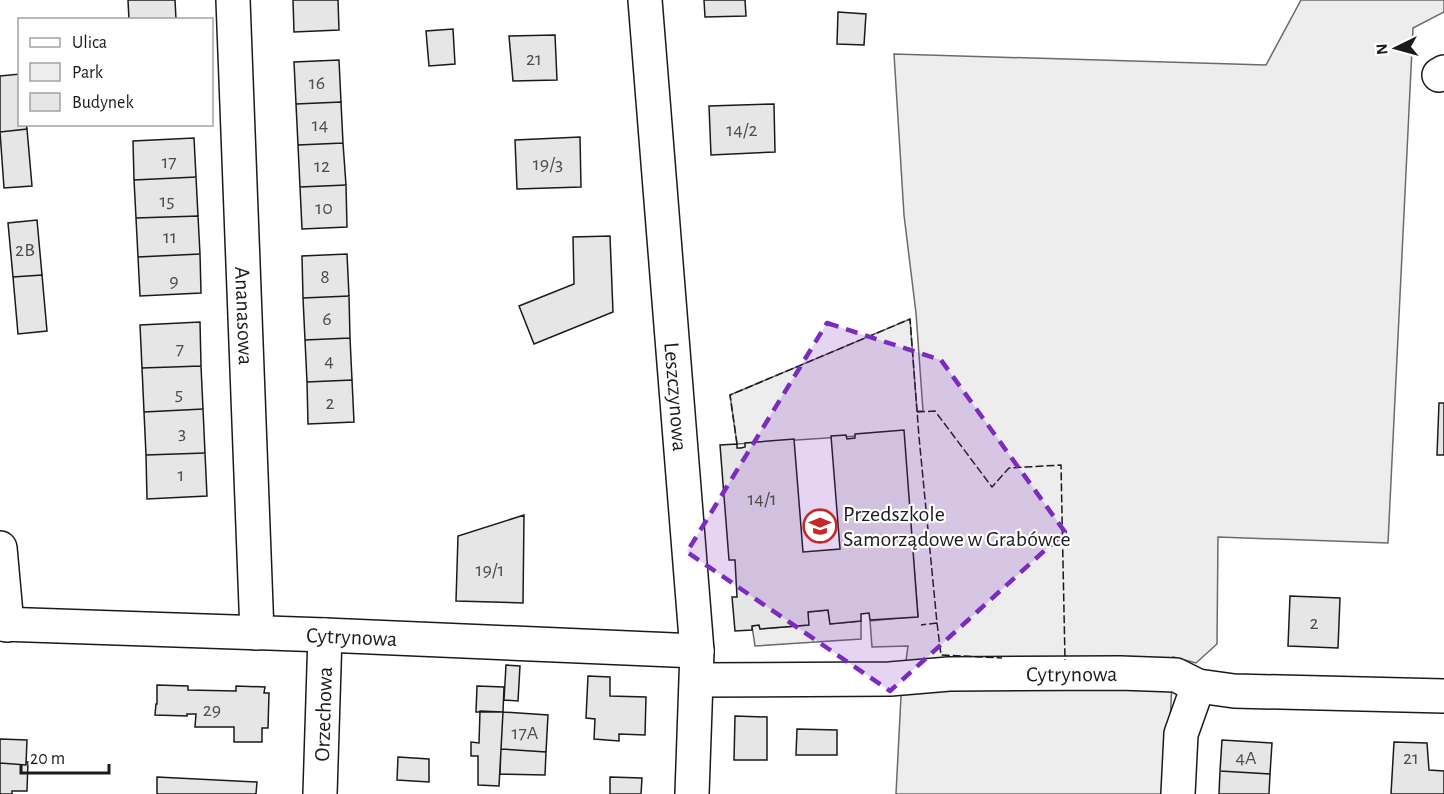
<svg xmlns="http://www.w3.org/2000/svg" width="1444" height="794" viewBox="0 0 1444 794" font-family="'Alegreya Sans',sans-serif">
<rect width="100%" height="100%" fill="#fff"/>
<path fill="#ededed" stroke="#6a6a6a" stroke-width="1.5" d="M1301,0H1444V12L1413,28L1388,543L1218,537L1217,644L1196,663L1173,657L1167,794H896L901,696L908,646L872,647L870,621L918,616L903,433L737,444L730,395L910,319L917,411H923L916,313L904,215L894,54L1266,65Z
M828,610L830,624L861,621V639L755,646L752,626L759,625L760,629L808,625V612Z"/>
<path fill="#e6e6e6" stroke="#1a1a1a" stroke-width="1.5" d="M128,0H175L176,19L129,20Z
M293,0H338L339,30L294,32Z
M704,0H745L746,16L705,17Z
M838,12L866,14L864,45L837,44Z
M453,29L455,64L429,66L426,31Z
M555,35L557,80L513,81L509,36Z
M339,60L341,102L296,104L294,62Z
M20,74V124H26L27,129L0,132V76Z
M341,102L343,143L298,145L296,104Z
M774,104L775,152L711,155L709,106Z
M27,129L32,186L4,188L0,132Z
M580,137L581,187L517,189L515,140Z
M194,138L196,177L134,180L133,141Z
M343,143L346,185L300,187L298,145Z
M196,177L198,216L136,218L134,180Z
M346,185L347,227L302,229L300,187Z
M198,216L200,254L138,257L136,218Z
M37,220L42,275L13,277L8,223Z
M610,236L613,312L534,344L519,306L574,284L573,237Z
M200,254L201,293L140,296L138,257Z
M347,254L349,296L303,298L302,256Z
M42,275L47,331L18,334L13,277Z
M349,296L350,338L305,340L303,298Z
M200,322L201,366L142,368L140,325Z
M350,338L352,380L307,382L305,340Z
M201,366L203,409L144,412L142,368Z
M352,380L354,422L308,424L307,382Z
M1439,403H1444V455H1437Z
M203,409L205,453L146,455L144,412Z
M904,430L918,617L870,620L869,613L861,614V621L830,624L828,610L808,612L809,625L760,629L759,625L752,626V630L735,631L732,597H737L735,560H729L720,445L737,444V448H741L745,447V443L794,439L803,552L840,549L831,436L846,435L847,439L855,438V434Z
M205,453L207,496L147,499L146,455Z
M524,515L523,603L456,601L458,536Z
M1290,596L1340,598L1338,648L1288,646Z
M506,665L520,666L518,701L504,700Z
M588,676L610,677V696L646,697L645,735L619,734V741L594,739L595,719L586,718Z
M157,685L188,686V690L236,691V686L265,687L264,693H269L268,728H262V742H234V727H195L196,714H187V716L155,715L156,704H157Z
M477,686L504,687L503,712H476Z
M480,711L503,712L499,786L478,785V756H471V742L479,743Z
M503,712L548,715L546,752L501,749Z
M735,716L767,717V760H734Z
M797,729L837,730V755H796Z
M0,739L27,740L26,765L0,763Z
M1222,740L1272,743L1270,774L1220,771Z
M1394,742L1427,743L1429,770L1444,771V794H1391Z
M501,749L546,752L545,775L500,774Z
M398,757L429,759V782L397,780Z
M26,762H28L27,791H12V794H0V763L26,765Z
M1220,771L1270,774L1269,794H1219Z
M157,777L257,782L256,794H157Z
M610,777L642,778L641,794H610Z"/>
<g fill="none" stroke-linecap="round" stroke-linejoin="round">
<g stroke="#1a1a1a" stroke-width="36">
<g id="minor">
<path id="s1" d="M233,0L257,633"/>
<path id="s2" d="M645,0L697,651L692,794"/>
<path d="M1439,75L1444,72"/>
<path d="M0,548L7,625"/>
<path id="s3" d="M0,624L325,635L697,651"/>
<path id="s4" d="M697,680L890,679L949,674L1120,673L1176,675L1198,686L1234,691L1444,696"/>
<path id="s5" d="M320,794L325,635"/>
<path d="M1178,794L1181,734L1198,686"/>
</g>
</g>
<use href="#minor" stroke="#fff" stroke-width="33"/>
<path stroke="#1a1a1a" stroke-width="1.5" stroke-dasharray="8 3" stroke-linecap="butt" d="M917,412L935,411L992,487L1009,468L1061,465L1065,660
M737,444L730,395L910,319L919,437L937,623L921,625
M937,623L941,655L1002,658"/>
</g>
<path fill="#7b2cbf" fill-opacity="0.2" stroke="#7b2cbf" stroke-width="4.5" stroke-dasharray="12 8" stroke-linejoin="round" d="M827,323L941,360L1065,532L890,691L687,552Z"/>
<defs>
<g id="school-ring" transform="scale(1.725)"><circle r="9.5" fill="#fff" stroke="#c62828" stroke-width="1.5"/><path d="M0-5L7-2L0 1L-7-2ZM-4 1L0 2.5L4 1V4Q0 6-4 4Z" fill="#c62828"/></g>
</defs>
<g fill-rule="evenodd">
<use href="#school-ring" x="820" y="526"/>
</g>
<g text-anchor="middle" stroke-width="4.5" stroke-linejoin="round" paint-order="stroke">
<g font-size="20" fill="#4d4d4d">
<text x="534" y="65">21</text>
<text x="317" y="89">16</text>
<text x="320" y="131">14</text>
<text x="742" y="136">14/2</text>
<text x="169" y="168">17</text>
<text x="548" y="170">19/3</text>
<text x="322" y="172">12</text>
<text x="167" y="207">15</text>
<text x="324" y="214">10</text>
<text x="170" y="243">11</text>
<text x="25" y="256">2B</text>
<text x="325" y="283">8</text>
<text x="174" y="287">9</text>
<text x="327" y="325">6</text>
<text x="180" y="355">7</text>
<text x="329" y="367">4</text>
<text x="179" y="400">5</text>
<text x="330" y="409">2</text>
<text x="182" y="439">3</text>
<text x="181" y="481">1</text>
<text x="762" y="505">14/1</text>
<text x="490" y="576">19/1</text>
<text x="1314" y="629">2</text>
<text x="212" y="716">29</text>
<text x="525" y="739">17A</text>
<text x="1246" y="764">4A</text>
<text x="1411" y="764">21</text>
</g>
<g font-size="22" fill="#1a1a1a" stroke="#fff">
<text dy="8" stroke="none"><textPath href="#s1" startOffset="316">Ananasowa</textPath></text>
<text dy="8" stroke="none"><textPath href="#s2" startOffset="398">Leszczynowa</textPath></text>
<text dy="8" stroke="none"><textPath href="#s3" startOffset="352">Cytrynowa</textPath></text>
<text dy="8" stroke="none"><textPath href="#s4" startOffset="375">Cytrynowa</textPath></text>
<text dy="8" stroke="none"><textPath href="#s5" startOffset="80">Orzechowa</textPath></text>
</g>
<g font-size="22" fill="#1a1a1a" stroke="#fff" text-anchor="start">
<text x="843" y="521">Przedszkole<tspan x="843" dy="25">Samorządowe w Grabówce</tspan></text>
</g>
</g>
<rect x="18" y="18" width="195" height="108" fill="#ffffff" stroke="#a3a3a3" stroke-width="1.5"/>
<rect x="30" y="38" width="30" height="9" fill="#ffffff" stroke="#a3a3a3" stroke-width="1.5"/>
<text x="72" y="48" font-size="18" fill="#1a1a1a">Ulica</text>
<rect x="30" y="63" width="30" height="18" fill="#ededed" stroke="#a3a3a3" stroke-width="1.5"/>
<text x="72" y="78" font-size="18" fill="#1a1a1a">Park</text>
<rect x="30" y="93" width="30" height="18" fill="#e6e6e6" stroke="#a3a3a3" stroke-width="1.5"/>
<text x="72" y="108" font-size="18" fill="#1a1a1a">Budynek</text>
<g transform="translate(1396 48) rotate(265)" stroke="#ffffff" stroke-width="4.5" paint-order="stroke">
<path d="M0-4.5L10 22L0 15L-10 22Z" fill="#1a1a1a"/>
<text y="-9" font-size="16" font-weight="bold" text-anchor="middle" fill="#1a1a1a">N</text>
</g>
<path d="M21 764v9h88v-9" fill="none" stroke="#1a1a1a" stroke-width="3"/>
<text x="30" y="764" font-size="18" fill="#1a1a1a" stroke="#ffffff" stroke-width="4.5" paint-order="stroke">20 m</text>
</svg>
